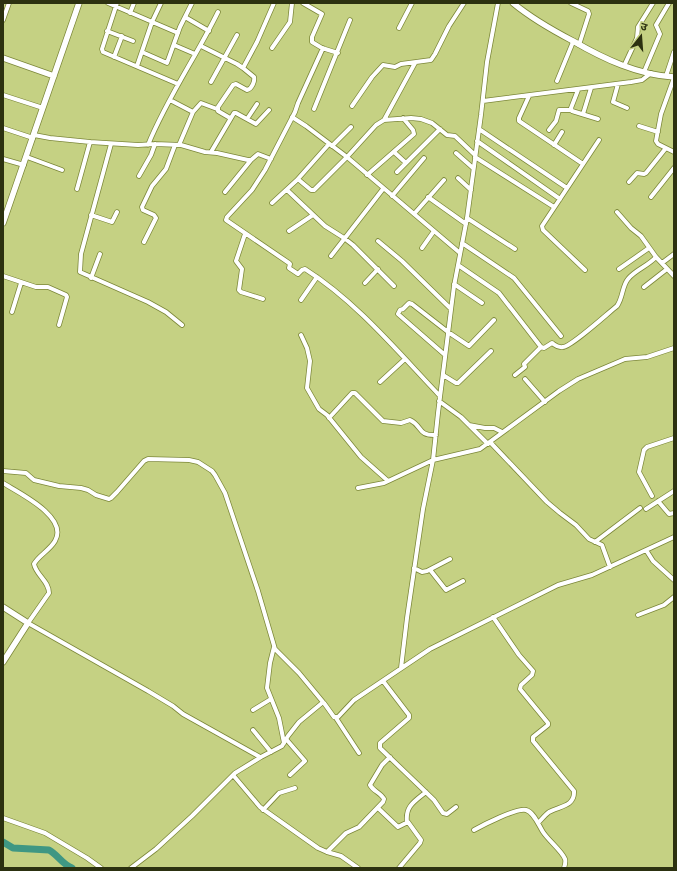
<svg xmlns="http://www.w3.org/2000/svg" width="677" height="871" viewBox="0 0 677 871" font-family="Barlow,'Noto Sans Devanagari',sans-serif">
<rect width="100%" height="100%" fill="#c5d183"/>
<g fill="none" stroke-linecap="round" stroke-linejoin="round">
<path stroke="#3f9783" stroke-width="7" d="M3,842L13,848L49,850C58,855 62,864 72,868"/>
<g stroke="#7c8739" stroke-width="5.5">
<path id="minor" d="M108,3L178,33
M117,3L102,49L103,52L178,84
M303,3L322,14L312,37V42L322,48L338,53
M571,3L588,11L589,14L579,45
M130,13L134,3
M185,17L209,31
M3,20L9,3
M399,28L412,3
M107,31L133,41
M174,45L195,54
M201,46L237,64L243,68L257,42L274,3
M272,48L290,22L292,3
M323,48L298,103L295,112L265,170L252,190L227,217L226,220L289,263L290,264L289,268L298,274L302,270L305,269C357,302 398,352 440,396
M142,52L167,63L180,27L192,3
M114,57L122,36
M137,66L152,22L161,3
M624,66L637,38L638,27L653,3
M644,72L660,34L656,25L669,3
M666,76L674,52
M674,78L661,114L656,141L658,144L674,152
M557,81L573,42
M211,82L237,35
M618,84L613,102L627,108
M578,90L571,108L572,111L598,119
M3,95L43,108
M529,96L519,118V121L583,164
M170,100L193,112L179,145
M483,101L631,82L642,80L651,73
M352,106L372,77L383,65L395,67L401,64L431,60L435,54L449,26L464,3
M314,109L350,20
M193,112L201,103L217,109
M583,114L591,88
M292,117L306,126L347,157L460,253
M230,118L218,111V107L233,85L236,84L247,90C252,89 255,81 254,77L243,68
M247,119L257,104
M384,120L415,63
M639,126L658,132
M3,128L33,138
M479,129L567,188
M549,130L556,121L559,110H571
M34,135L50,138L90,142L138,145L155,144L181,145L205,152L217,153L248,160H251L258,154L271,159
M477,141L560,199
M111,144L81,254L80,272L148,302L166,312L182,325
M148,145C167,98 196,57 218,12
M554,145L562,132
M332,146L351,127
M211,152L234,113H236L256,124L269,110
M394,152L406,163
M456,153L473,168
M27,157L62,170
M475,157L554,207
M3,159L24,165
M397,172L440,129
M367,175L414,134L413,130L403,118
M139,176L151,155L155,144
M458,178L471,190
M297,180L329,144
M629,182L637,173L644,174L646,173L666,148
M77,189L90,142
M287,190L325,226L344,238L353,245L394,286
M225,192L251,160
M392,196L424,158
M428,197L466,224
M651,197L674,168
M272,203L297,180H299L311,190H314L347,157L376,125L384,120L411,118L421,119L432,123L447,135L455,136L475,155
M617,212L631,228L641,236L656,257L674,276
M414,214L444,180
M91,215L112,222L117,212
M467,218L515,249
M289,231L313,215
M245,234L236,261L242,269L239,290L241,292L263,299
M378,241L402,261L451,309
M144,242L156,218L154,215L143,210L142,207L152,186L166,169L175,145
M462,243L514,278L561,336
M422,248L434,231
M331,256L383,189
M662,263L674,254
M458,265L499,293L541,347L544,348L552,343C555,345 557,348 563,347C571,347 608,313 617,306C623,298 622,286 628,279C635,270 648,266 656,257
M619,269L649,248
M585,270L543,230L542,226L599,140
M3,276L36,287H48L66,295L67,297L59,325
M91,278L100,254
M365,283L378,269
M454,284L482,303
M644,287L667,269
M301,300L317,277
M12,312L21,283
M301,335L307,348L310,361L307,388L319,409L327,415L361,457L388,481
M445,355L398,314L400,310L403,309L409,303L412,304L448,332L469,346L494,320
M443,375L456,383H458L491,351
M515,375L525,367L524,364L541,347
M525,379L545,402
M380,382L405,359
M439,401L461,417L488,444
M329,418L352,393H355L383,421L401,423L410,420C423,426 417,436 436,435
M469,425L485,428H494L502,432
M490,442L547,502L560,513L576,525L589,539L602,545L610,567
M3,471L26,473L34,480L59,486L81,488L88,490L96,495L109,499L111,498L117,492L144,461L148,459L189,460L198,462L212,471L215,475L225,493L258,591L275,649L299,673L323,702
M3,483C19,493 69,517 55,541C50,550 38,556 34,564C36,575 49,581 49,593L28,623L148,691L173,706L183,714L260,757
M358,488L384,483L433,460L480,449L559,391L578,379L625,359L647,357L674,348
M652,496L639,472L644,450L647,447L674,438
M658,501L669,514L674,513
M646,509L674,491
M595,542L640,508
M646,550L653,561L674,580
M414,568L422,572L427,571L450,559
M431,571L446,590L463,581
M638,615L664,605L674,597
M493,617L519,655L533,671L532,675L521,685L520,689L548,723V725L533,737V741L574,791C575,807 559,806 549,812C545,815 541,820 538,823
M274,647L270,663L267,688L279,718L284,743
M401,668L407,618L423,509L433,460L438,413L454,286L467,218L481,115L487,62L498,3
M383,681L409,715V718L380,743V748L434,800L443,813L447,814L456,807
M253,710L271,699
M336,718L359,753
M253,730L271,752
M286,739L305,761L290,775
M233,775L260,807L318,848L327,852L341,856L358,868
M378,808L398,827L408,822L421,840L420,843L399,868
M263,810L279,793L295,788
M3,818L45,833L87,858L101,868
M407,822C405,806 415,801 426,792
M474,830C483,825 516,808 526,810C534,812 539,826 543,832C549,841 562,851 565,859C566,862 565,865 564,868
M327,852L346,833L359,827L383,802L384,799C381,793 373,791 370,785L382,765L390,757
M131,868L156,849L192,816L235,773L261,757L282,746L288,736L299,722L322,703H324L334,717H338L354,700L430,649L558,585L592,575L674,537"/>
</g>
<g stroke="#7c8739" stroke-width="7">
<path id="tertiary" d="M513,3C531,18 552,30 573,41C604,59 638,75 674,77
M3,58L54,76
M3,223L79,3
M3,607L28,623L3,662"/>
</g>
<use href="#minor" stroke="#fff" stroke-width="4"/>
<use href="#tertiary" stroke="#fff" stroke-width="5.5"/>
</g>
<rect width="677" height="871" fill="none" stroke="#2c3110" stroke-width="8"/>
<g transform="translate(641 36) rotate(17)" stroke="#c5d183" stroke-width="3" paint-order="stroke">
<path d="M0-3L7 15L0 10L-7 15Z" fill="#2c3110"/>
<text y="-6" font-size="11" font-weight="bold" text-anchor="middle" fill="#2c3110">उ</text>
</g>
</svg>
